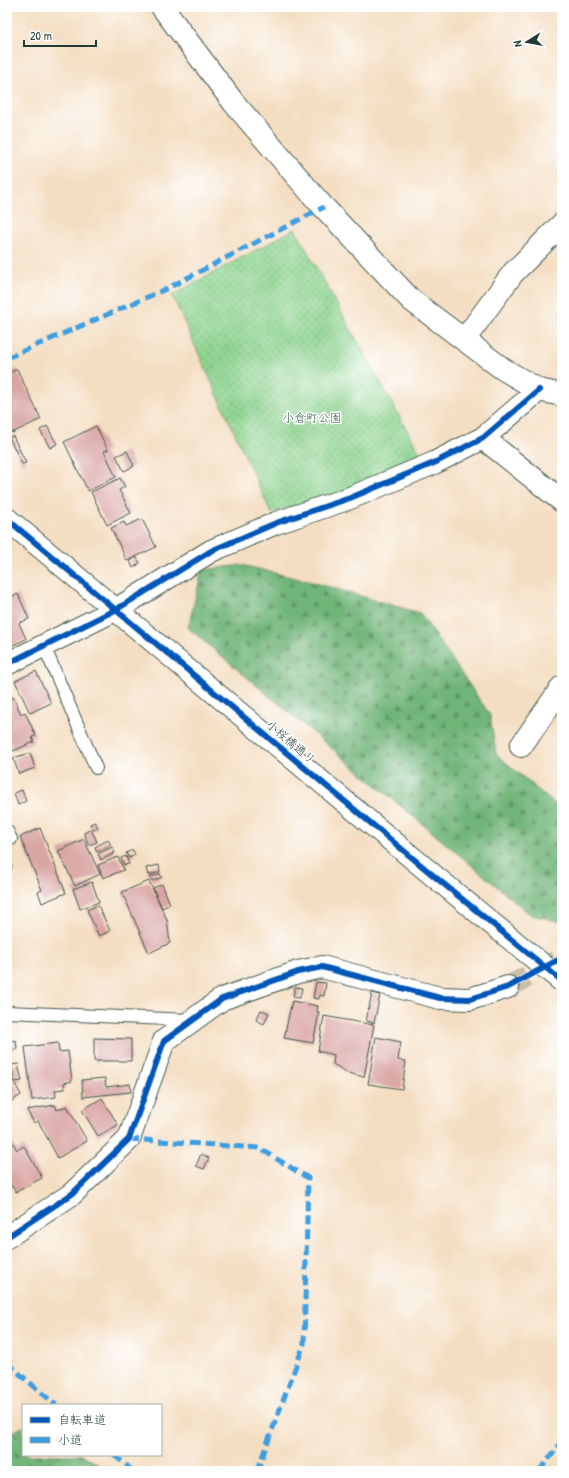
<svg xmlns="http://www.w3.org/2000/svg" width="569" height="1478" viewBox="0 0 569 1478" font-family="'Patrick Hand','Klee One',sans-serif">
<defs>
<pattern id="forest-firs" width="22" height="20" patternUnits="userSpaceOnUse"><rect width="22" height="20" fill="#71b579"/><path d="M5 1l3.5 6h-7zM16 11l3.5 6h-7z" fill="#5c9464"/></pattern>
<pattern id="park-dots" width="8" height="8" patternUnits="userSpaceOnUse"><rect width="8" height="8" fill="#8cd38e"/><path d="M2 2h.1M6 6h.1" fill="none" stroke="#72ac75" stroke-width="1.8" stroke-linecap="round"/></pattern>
</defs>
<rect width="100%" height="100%" fill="#fff"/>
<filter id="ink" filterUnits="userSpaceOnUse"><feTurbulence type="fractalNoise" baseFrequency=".025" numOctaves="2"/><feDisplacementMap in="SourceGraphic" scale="8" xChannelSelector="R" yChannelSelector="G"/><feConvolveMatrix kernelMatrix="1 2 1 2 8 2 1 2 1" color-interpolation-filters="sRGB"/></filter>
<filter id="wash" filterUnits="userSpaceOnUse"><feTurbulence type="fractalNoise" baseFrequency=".012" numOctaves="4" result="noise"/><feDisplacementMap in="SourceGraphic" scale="16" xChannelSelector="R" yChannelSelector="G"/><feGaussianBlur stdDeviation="0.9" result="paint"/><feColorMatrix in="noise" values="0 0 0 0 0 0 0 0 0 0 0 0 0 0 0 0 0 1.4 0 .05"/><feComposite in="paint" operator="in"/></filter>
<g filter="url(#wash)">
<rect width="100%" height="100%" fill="#f4dec2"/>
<path fill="url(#forest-firs)" stroke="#487956" d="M242,565L316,583L420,613L490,715L496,754L562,810V922L531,915L188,628L202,570Z
M23,1427V1455H83L109,1471H7V1434Z"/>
<path fill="url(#park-dots)" stroke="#568861" d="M295,229L422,457L347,491L271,513L172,295Z"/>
<g id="blocks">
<path fill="#d9a5a4" d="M17,369L41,419L12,433L7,422V374Z
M47,426L57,444L50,448L40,430Z
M96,426L108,450L104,451L116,477L88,491L64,442Z
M13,436L26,463L22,464L9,437Z
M127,451L134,466L124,471L116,456Z
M120,478L125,487L119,490L131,513L107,525L91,492Z
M142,519L156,547L127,561L111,528L124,522L126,526Z
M136,557L140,563L133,568L130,561Z
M18,594L29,619L19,623L26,639L7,648V599Z
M36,671L51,703L30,713L15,681Z
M13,697L21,714L25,712L36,736L32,737L34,742L13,751L7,738V699Z
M30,753L35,768L19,774L13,758Z
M22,790L26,801L18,805L14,793Z
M95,822L98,828L93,830L90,824Z
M40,828L66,893L42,903L38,892L42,890L20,837Z
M91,829L97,842L89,845L84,833Z
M84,839L100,874L75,886L58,851Z
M108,840L111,845L97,852L95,847Z
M112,847L115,853L101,860L98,854Z
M133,850L135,855L129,858L126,853Z
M7,852H9L12,868L7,869Z
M126,856L129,864L124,865L121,858Z
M118,857L124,870L103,878L98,865Z
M159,865L160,872L148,875L146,868Z
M160,874L162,877L152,881L150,877Z
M149,881L167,920L170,943L149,953L122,892Z
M92,882L99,902L80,909L73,889Z
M162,884L170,904L162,908L153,888Z
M98,905L110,931L99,936L87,910Z
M316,982L326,983L324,996L320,995L319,999L313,998Z
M295,987L302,988L300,998L293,997Z
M372,993L380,995L374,1023L366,1021Z
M292,1001L318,1006L317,1012H319L313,1043L284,1038Z
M261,1010L269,1013L264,1024L256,1020Z
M324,1016L374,1025L364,1077L348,1073L333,1064L334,1055L318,1051Z
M376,1037L401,1042L398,1060L406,1061L402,1089L368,1084Z
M94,1038L131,1039V1061H94Z
M16,1040L17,1049L7,1051V1042Z
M58,1043L59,1052L68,1051L72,1081L64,1083L65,1089L55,1090L56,1097L32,1100L25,1047Z
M18,1064L22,1081L15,1082L11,1065Z
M11,1076L21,1095L10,1102L7,1097V1078Z
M105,1078L106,1087L130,1084L131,1092L83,1097L82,1080Z
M102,1098L118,1125L98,1136L82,1110Z
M55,1105L57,1110L67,1106L87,1141L58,1158L38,1121L34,1123L27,1110Z
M12,1141L17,1150L24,1146L42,1178L16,1192L12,1186L9,1187L7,1182V1144Z
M201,1154L209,1158L204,1169L196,1166Z"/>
</g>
</g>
<g filter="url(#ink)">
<use href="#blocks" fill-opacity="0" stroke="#3f5549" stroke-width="1"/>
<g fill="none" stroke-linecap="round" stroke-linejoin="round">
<path stroke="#c9bea6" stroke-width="22" stroke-dasharray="22 11" stroke-linecap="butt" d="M508,987L562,958"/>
<g stroke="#3f5549" stroke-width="14">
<path id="service" d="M44,646L96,768
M7,831L11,839
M7,1012L190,1020"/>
</g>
<g stroke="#3f5549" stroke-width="24">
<path id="minor" d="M162,7L234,103L318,201L411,300L503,369L539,390L562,395
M464,340L513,273L562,224
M483,438L562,501
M7,664L117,609L211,551L276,523L350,498L434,463L483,438L539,390
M521,746L562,687
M7,1237L72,1194L129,1139L164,1041L222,999L298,972L322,967L440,998L470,999L508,987"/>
</g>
<g stroke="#3f5549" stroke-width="24">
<path id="tertiary" d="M7,519L434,876"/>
</g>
<use href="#service" stroke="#fff" stroke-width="12"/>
<use href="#minor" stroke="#fff" stroke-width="22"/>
<use href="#tertiary" stroke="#fff" stroke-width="22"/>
<g stroke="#3f5549" stroke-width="24" stroke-linecap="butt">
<path id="tertiary-bridge" d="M434,876L562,981"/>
</g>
<use href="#tertiary-bridge" stroke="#fff" stroke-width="22"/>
<path stroke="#3c9ee2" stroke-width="5" stroke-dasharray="10 5" stroke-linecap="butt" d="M7,358L166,289L324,207
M129,1139L259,1148L308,1178L304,1344L257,1471
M7,1363L56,1405
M114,1455L133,1471
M539,1471L562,1442"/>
<g stroke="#fff" stroke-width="8">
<path id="cycleway" d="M7,519L434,876L562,981
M7,664L117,609L211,551L276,523L350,498L434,463L483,438L539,390
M7,1237L72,1194L129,1139L164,1041L222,999L298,972L322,967L440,998L470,999L508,987L562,958"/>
</g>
<use href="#cycleway" stroke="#0057b8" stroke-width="6"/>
</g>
</g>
<g text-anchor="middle" stroke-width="3" stroke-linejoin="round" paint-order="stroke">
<g font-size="12" fill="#3a624a" stroke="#fff">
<text x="312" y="422">小倉町公園</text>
</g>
<g font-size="12" fill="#1f3d34" stroke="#fff">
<text transform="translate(291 742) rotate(40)" y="4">小桜橋通り</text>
</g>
</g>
<rect width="569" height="1478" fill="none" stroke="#fff" stroke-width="24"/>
<rect x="22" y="1404" width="140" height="52" fill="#ffffff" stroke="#a5b1ae"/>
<rect x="30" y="1417" width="20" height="6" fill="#0057b8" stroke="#a5b1ae"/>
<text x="58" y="1424" font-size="12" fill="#1f3d34">自転車道</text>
<rect x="30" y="1437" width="20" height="6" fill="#3c9ee2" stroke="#a5b1ae"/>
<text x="58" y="1444" font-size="12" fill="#1f3d34">小道</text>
<g transform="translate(527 42) rotate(259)" stroke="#ffffff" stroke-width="3" paint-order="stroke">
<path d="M0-3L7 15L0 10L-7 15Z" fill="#1f3d34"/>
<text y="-6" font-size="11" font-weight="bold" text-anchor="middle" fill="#1f3d34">N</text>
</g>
<path d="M24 40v6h72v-6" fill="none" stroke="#1f3d34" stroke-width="2"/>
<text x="30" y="40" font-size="12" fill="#1f3d34" stroke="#ffffff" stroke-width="3" paint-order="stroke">20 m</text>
</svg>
